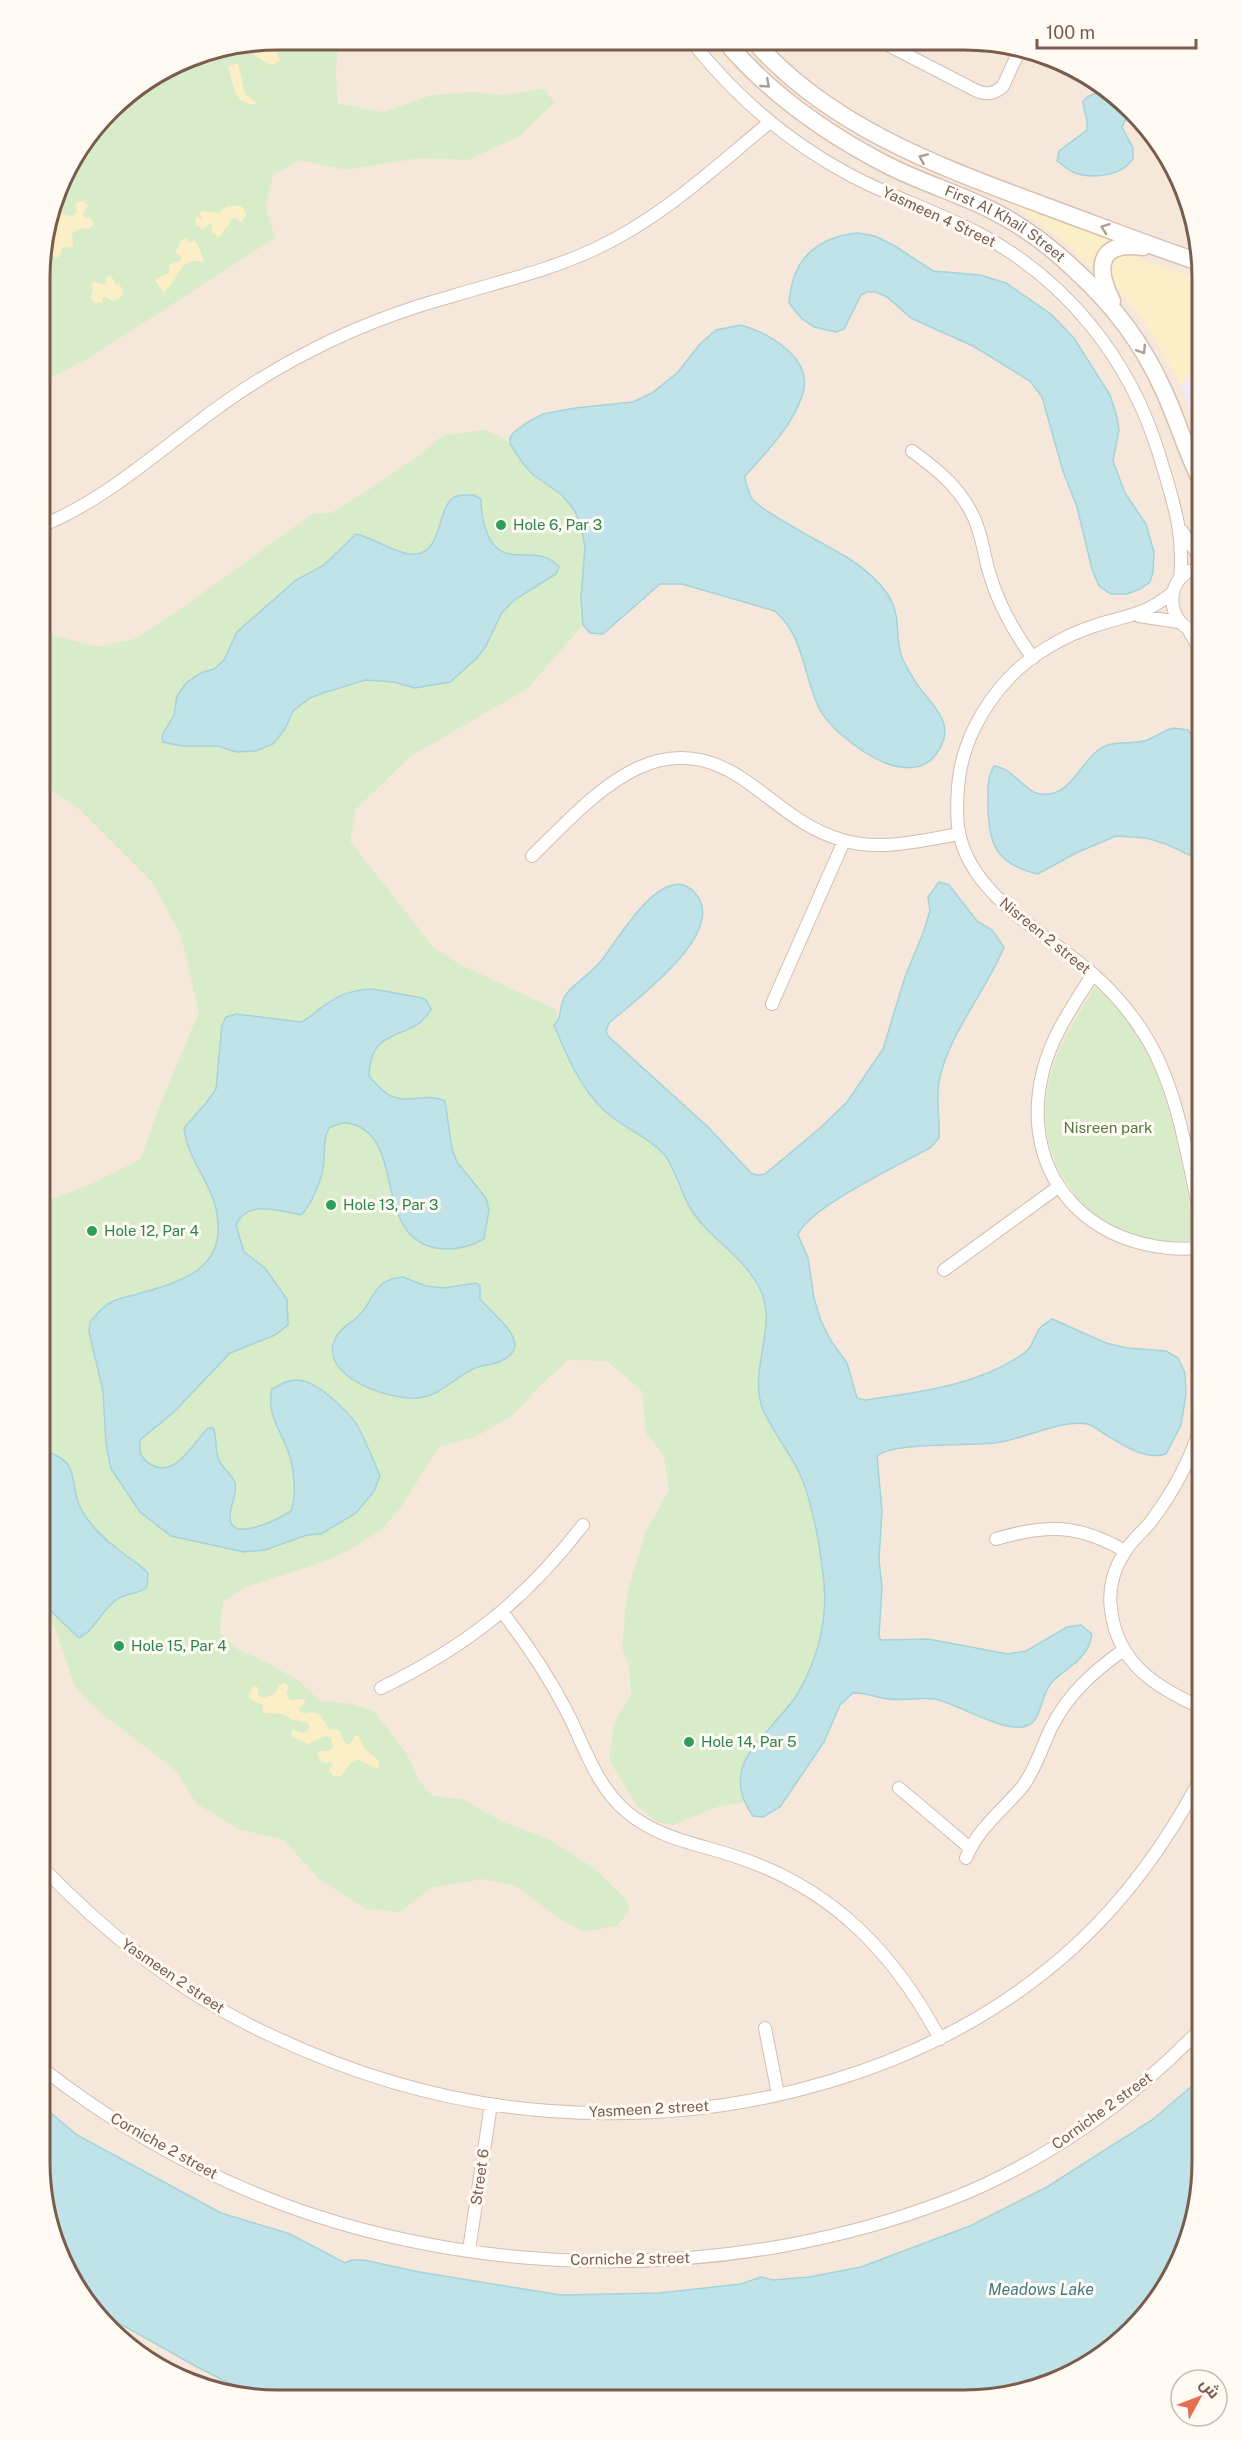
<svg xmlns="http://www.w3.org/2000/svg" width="1241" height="2440" viewBox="0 0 1241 2440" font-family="'Public Sans',Cairo,sans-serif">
<rect width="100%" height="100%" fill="#fdf6ec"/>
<path fill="#f5e8da" d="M278,39L1009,44L1069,64L1121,99L1162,145L1189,201L1202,278L1201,2178L1184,2253L1152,2308L1096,2361L1040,2388L963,2401L246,2399L173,2377L121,2342L79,2295L52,2239L39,2162L41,247L64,172L120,99L187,57Z"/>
<path fill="#f3e8fa" d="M1202,356V442L1181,387Z"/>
<path fill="#d8ecc9" d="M278,39H338L336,74L338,104L383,112L432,95L473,92L502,95L543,89L555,102L520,136L468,160L420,158L346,170L300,160L273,175L266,207L275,238L89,358L41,383V247L64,172L120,99L187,57Z
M486,430C494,434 504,438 510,444C519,452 523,466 532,474C542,482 554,487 562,496C597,532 581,580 583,625L527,689L411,756L356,809L350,841L434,948L459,964L557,1010L558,1021L604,1110L645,1138L666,1156L691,1210L739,1260L759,1286L766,1303V1330L758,1387L761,1405L799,1473L811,1509L819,1543L825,1585L823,1626L812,1666L798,1692L784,1715L766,1729L741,1779L744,1803L720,1806L673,1825L658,1822L637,1806L609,1760L614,1723L631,1695L629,1666L622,1648L627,1593L646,1531L669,1490L664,1456L646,1433L642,1391L607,1361L569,1360L542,1384L512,1416L475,1437L440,1446L399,1510L381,1530L353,1548L321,1563L245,1587L223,1602L220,1633L239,1650L268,1663L299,1681L320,1701L347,1703L374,1711L407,1754L420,1782L433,1796L462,1799L501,1821L551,1840L595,1869L626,1899L630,1911L617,1926L584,1932L560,1919L516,1886L483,1879L431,1888L400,1912L365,1908L320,1880L284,1840L238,1829L196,1803L176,1771L95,1708L75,1687L55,1628L40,1600V1200L45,1201L89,1185L141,1159L157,1112L199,1012L181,936L153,883L80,810L40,782L41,632L97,647L134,639L178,611L312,514L331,513L370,489L417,457L443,435Z
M1095,987C1109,1000 1123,1012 1133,1028C1174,1090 1181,1170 1197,1240C1169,1243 1137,1244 1112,1228C1064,1198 1036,1142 1048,1086C1055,1049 1076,1019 1095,987Z"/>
<path fill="#fcefc7" d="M274,40L280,61L271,65L254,55L261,42Z
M238,63L245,94L258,104C233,107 234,84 228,66Z
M1005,200L1115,241L1100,252L1092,269C1067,242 1037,219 1005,200Z
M84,201L88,206L82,215L92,220L94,224L89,229L81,228L72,233L73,247L62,248L59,257H55L52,255L53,246L44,242L45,235L58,230L54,221L60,214L72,216L77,212L75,203Z
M227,206H241L246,212V216L241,222L237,218L230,219L229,226L225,228L220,237L212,233V222L203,229L195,225L196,217L202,219L200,213L202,211L219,213Z
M186,238L189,243L195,241C199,245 202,256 204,261C200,262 194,260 190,262C177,267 175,284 164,292L156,282V279L169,273V265L181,260V256L175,253L181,241Z
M1124,254L1202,280V356L1181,387C1171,368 1161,348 1149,329C1135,307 1114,291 1108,266L1114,258Z
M107,276L112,277L115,283L120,285L123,291L121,297L113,301L104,296L102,302L95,303L90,298L93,291L91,285L94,282L106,285Z
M285,1683L289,1688L286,1693L290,1700L305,1699L304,1704L298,1709C305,1718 308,1710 316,1713C323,1715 325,1724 329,1729L339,1730L343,1740L348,1745L352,1742L355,1736H359L364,1748L379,1761V1767L376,1768L358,1759L352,1762L341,1776H333L329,1771L333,1763L322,1762L317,1754L320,1751H329L333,1747L331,1738L325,1736L307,1744L292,1736L291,1732L293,1730L302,1733L308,1731L310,1727L307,1723L292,1720L284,1714L263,1713L262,1704L253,1701L248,1696L253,1686L258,1687V1695L263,1698L275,1694L279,1685Z"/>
<path fill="#bfe3e8" stroke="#a5d3da" stroke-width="1.5" d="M1107,89L1121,99L1135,115L1125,120L1122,127L1133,148V159C1122,175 1096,179 1078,174C1070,172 1064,166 1057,161L1059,151L1087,130C1089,119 1083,111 1083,101L1089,96Z
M94,132C95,151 79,164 63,173Z
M858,233L875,236L895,246L933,271L980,275L1006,283L1051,314L1074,338L1110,395L1116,413L1119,430L1113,461L1125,493L1146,524L1154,552L1153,572L1150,582L1140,589L1127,594H1111L1099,586L1092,569L1077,507L1063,471L1042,397L1030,381L973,346L911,318L887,297L876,292H867L861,295L844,329L836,332L814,327L801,318L789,303C792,260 816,237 858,233Z
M741,325C768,333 813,357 803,393C794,424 766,453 745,476C745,483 749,492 751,497C756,509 832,548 848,558C868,571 892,590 896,615C899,630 896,645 903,660C908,669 913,679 919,687C937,711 959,728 933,758C924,767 912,769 900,767C873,763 829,730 818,706C803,673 804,637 775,611L682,584H660L603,634L590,633L583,625L581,598L585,547L581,525L574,510L562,495L532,474L522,462L510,444V438L513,433L528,422L543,414L575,408L633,402L652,393L677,373L700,344L716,330Z
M462,495H474L481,499C481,518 487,551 510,554C529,557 546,551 559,567L556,574L514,600L501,614L486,646L477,658L450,682L415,688L394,682L365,680L323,693L310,698L293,711L285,729L273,744L256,751L236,752L218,746H182L163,742L162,736L174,715L177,696L186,683L201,673L214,669L224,660L237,632L296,580L324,565L356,534C374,538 391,551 409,554C443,559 436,510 453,498C455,496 459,496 462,495Z
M1173,728L1188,730L1193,739L1194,752L1202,781V861L1166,844L1146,838L1116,836L1076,853L1038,874C995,864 988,843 988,803C988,790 987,778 994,766C1013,768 1025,792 1040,794C1069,798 1078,767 1096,752C1110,739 1128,745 1144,741C1155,738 1162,731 1173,728Z
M939,882L949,885L977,921L992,930L1004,947C987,990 947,1036 939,1082C936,1100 940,1120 939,1138L931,1147C904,1163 807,1208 798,1235L808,1258L814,1298L821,1321L831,1341L847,1363L857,1398L865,1400C920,1392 976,1386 1023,1354C1034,1347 1033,1336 1041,1327C1044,1324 1049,1322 1052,1319L1106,1343L1127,1348L1166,1351L1178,1358L1185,1373L1186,1394L1181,1425L1166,1454C1145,1461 1121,1444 1103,1433C1098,1430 1093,1425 1087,1424C1060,1419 1024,1440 994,1443C968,1446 894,1442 877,1456L882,1511L879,1560L882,1587L879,1636L881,1640L928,1639L1008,1654L1026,1651L1067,1627L1081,1625L1092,1634C1089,1658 1069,1666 1053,1681C1041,1693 1043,1712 1033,1722C1014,1741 958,1703 935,1699C920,1697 904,1701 889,1699C877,1698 865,1692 853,1693L840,1705L824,1742L780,1807L763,1817L753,1816C714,1762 774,1733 798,1693C819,1657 829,1615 823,1574C819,1540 813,1503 799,1472C789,1451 768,1426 761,1404C750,1366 779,1324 759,1287C743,1256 708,1237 690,1208C682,1194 673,1164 664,1154C647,1136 623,1128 605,1111C581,1090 566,1054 554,1025C562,1018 559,1010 563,1000C567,988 592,973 601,961C618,940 667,852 698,897C724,936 633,1002 609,1023L606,1031L609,1037L709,1128L751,1173L757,1175L765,1174L819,1129L847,1102L883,1049L905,977L923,933L930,911L928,897Z
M373,989L422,998L426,1000L431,1009C413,1044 370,1022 369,1076C375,1083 382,1092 391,1096C408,1104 427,1092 445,1101L452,1149L457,1162L486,1198L489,1210L484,1239C468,1248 453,1251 436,1248C373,1235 405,1142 355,1125C346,1121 338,1123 329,1128C323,1140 325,1148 324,1161C323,1178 312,1204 301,1215C279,1211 247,1199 236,1225L244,1252L265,1268L287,1299L288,1325L275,1335L230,1353L175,1411L140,1440C139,1451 140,1458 150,1464C176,1480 194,1441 208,1428H213C218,1438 214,1450 219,1460C222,1468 232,1474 235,1483C237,1494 231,1504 230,1515C228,1546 280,1518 291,1511C297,1495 294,1467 288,1451C280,1429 266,1413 272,1389C280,1384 289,1379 298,1380C317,1381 347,1410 357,1425C366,1441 373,1460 380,1476L374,1491L356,1513L321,1534L307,1535L265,1550L244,1552L171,1536L140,1512L111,1469L106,1444L103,1391L89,1332L90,1322C96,1315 102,1307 110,1303C118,1298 128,1297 137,1294C180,1282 227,1270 217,1214C212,1183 187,1159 184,1128L206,1103L216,1089L222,1025L226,1017L236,1014L301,1022C312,1017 318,1009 328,1003C342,993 356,990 373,989Z
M403,1277L426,1286L444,1288L476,1283L480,1286V1299C493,1315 537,1345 501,1361C493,1365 483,1365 475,1368C455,1377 441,1395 419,1398C391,1401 318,1377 335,1339C339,1330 347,1325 354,1320C376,1303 369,1280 403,1277Z
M50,1453C81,1463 69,1486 81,1509C89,1524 105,1540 119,1550C129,1559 139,1563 148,1573L147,1587C137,1595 125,1593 116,1600C101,1611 95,1630 79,1638L52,1612L40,1595V1454Z
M1201,2070V2178L1184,2253L1152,2308L1096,2361L1040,2388L963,2401L261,2399L199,2368L90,2307C41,2252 39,2173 39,2103L77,2135L221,2213L290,2234L345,2263L352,2260H364L419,2272L561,2295L659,2293L741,2284L761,2277L773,2280L809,2277L861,2267L970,2226L1047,2187L1152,2120L1192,2086Z"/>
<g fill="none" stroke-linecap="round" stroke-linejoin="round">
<g stroke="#d1beb0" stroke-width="14">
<path id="street" d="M692,42C735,96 788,142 850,175C891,197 936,211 978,233C1066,279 1130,359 1159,454C1172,498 1185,532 1180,578
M884,43L977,91C987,95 995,94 1003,86L1021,47
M912,451C935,468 956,484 970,510C981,529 983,551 989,572C998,604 1013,631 1033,658
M41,526C98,503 143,464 192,427C230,397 270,371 314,349C357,327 402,310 449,297C498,282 548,271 595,249C662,218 714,168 770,122
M1182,531L1202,561
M1172,593C1146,615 1124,616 1094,626C1063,636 1031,655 1009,678C981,708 961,746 958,787C957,802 956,818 959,832C971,897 1049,935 1094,975C1111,990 1126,1007 1139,1026C1178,1082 1187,1158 1202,1224
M1139,616L1179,622
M1188,629L1202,653
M1202,633C1163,629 1162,571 1202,568
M532,856C590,800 655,719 743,779C777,802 801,828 842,840C879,852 922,840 959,834
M1093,974C1074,1004 1052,1035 1043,1071C1016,1179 1095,1257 1202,1248
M772,1004L844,841
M944,1270L1058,1187
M996,1539C1046,1524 1079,1524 1125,1551
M503,1613C527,1644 549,1677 567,1712C585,1747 596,1786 627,1812C660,1840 701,1844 740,1858C834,1890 894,1953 940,2039
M381,1688C467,1646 524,1601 583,1525
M1202,1708C1155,1687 1117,1663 1111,1609C1108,1589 1114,1568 1125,1552C1131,1541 1141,1533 1149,1524C1173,1493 1191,1460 1202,1422
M899,1788L970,1848
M966,1858C978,1828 1003,1810 1023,1786C1036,1768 1042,1747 1051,1728C1068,1694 1093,1672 1122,1651
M39,1864C105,1933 181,1994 268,2034C356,2076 452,2104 550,2111C735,2125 937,2073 1076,1945C1128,1897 1169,1839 1202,1776
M765,2028L778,2094
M39,2066C106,2118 180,2163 259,2195C473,2282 735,2283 951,2199C1045,2162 1133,2100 1202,2027
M469,2250L491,2104"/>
</g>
<g stroke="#d6c0b0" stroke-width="19">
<g id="secondary">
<path id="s1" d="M726,42C770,94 827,134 887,165C922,183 961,194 995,212C1025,227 1052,248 1076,271C1111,303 1142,343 1162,387C1177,418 1186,452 1202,483"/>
<path d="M755,42C831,128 941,167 1045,206C1097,225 1148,245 1199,262"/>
<path d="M1112,301C1095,267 1098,241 1143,247"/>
</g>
</g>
<use href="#street" stroke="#fff" stroke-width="12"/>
<use href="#secondary" stroke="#fff" stroke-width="16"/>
</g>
<defs><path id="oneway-chevron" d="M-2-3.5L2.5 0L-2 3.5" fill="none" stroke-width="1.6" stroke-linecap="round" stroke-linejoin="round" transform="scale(1.5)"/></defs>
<g stroke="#af9d94">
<use href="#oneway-chevron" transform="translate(766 84) rotate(41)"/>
<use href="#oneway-chevron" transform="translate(923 158) rotate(-156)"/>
<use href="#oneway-chevron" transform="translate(1105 228) rotate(-160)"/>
<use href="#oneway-chevron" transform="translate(1142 350) rotate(58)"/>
</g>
<g fill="#2e9e5b" stroke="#fffaf3" stroke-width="2">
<circle cx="501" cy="525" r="6"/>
<circle cx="331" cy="1205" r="6"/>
<circle cx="92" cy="1231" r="6"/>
<circle cx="119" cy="1646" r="6"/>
<circle cx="689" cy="1742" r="6"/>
</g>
<g text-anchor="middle" stroke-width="6" stroke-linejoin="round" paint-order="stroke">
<g font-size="15" fill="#7a5c4d" stroke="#fffaf3">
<text transform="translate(939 217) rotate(25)" y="5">Yasmeen 4 Street</text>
<text dy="5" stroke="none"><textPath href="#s1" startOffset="336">First Al Khail Street</textPath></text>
<text transform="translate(1045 936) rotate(39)" y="5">Nisreen 2 street</text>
<text transform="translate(173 1976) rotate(34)" y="5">Yasmeen 2 street</text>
<text transform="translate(649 2109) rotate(-3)" y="5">Yasmeen 2 street</text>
<text transform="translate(1102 2111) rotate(-36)" y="5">Corniche 2 street</text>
<text transform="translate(164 2146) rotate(29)" y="5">Corniche 2 street</text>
<text transform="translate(480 2177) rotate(-82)" y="5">Street 6</text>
<text transform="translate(630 2259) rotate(-1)" y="5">Corniche 2 street</text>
</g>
<g font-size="15" fill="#27864d" stroke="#fffaf3" text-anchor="start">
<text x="513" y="530">Hole 6, Par 3</text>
<text x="343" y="1210">Hole 13, Par 3</text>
<text x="104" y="1236">Hole 12, Par 4</text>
<text x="131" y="1651">Hole 15, Par 4</text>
<text x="701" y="1747">Hole 14, Par 5</text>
</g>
<g font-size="15" fill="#537a41" stroke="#fffaf3">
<text x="1108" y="1133">Nisreen park</text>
</g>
<g font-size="16" font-style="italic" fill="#437c86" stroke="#fffaf3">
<text x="1041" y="2295">Meadows Lake</text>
</g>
</g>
<path d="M0 0H1241V2440H0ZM278 50H964A228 228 0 0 1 1192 278V2162A228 228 0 0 1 964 2390H278A228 228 0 0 1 50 2162V278A228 228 0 0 1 278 50Z" fill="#fffaf3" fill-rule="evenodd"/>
<path fill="none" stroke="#7a5c4d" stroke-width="3" d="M278 50H964A228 228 0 0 1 1192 278V2162A228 228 0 0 1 964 2390H278A228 228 0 0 1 50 2162V278A228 228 0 0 1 278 50Z"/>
<g transform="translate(1199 2398) rotate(49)"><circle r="28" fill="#fffaf3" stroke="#cabbb1" stroke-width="1.5"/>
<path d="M0-4.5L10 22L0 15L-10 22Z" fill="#e76f51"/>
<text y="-9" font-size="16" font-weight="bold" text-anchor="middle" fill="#7a5c4d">ش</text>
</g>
<path d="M1037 39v9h159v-9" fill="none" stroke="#7a5c4d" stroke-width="3"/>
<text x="1046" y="39" font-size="18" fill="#7a5c4d" stroke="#fffaf3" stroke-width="4.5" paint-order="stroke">100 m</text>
</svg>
